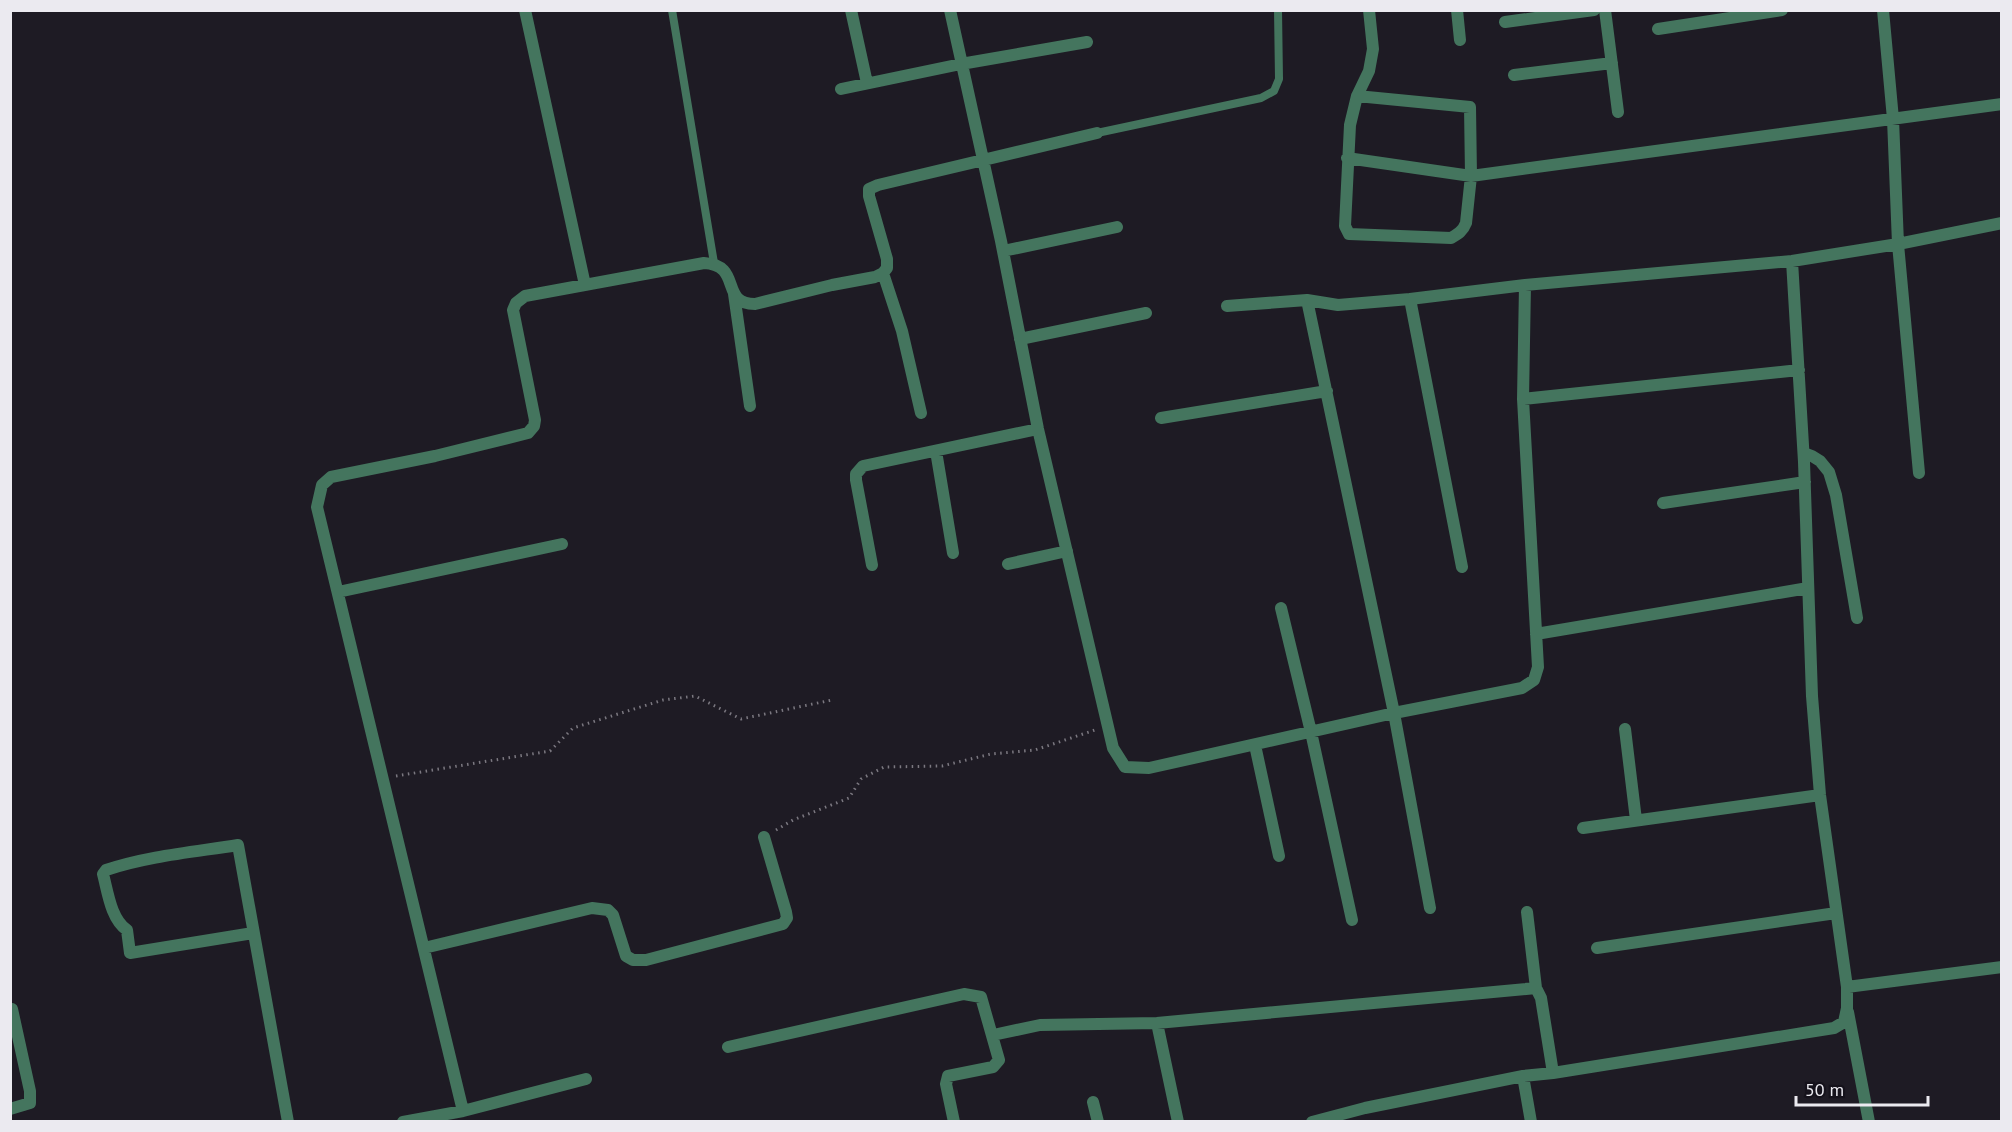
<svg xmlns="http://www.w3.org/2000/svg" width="2012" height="1132" viewBox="0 0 2012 1132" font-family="'PT Sans',sans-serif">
<rect width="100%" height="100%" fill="#1e1b24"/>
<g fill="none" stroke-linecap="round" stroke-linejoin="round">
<path stroke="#7b7880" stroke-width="3" stroke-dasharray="1.5 4.5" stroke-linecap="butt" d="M396,776L550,751L573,728L663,700L695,696L741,719L832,700
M776,830L793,820L849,798L861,779L884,767L942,766L991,754L1035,750L1095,730"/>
<path stroke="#44755e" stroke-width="8" d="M672,10L714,263
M1097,133L1261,98L1274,91L1279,79L1278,10"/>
<path stroke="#44755e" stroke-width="12" d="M525,10L585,285
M851,10L867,83
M950,10L1001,241L1038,429L1113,748L1125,767L1149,768L1394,713L1522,688L1534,680L1538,667L1523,399L1525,285
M1457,10L1460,40
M1605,10L1618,112
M1883,10L1893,119L1898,244L1919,473
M1505,22L1594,10
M1658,29L1782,10
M1514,75L1612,63
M841,89L961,64L1087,42
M1357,96L1470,107L1471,176L1466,223C1463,231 1458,234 1451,238L1349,234L1345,226L1350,125L1357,96L1369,71L1373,49L1369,10
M1347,158L1471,176L2002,104
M1003,251L1117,227
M883,273L902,331L921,413
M734,294L750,406
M1410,299L1525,285L1792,261L1898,244L2002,223
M1227,306L1307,300
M1020,339L1146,313
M1523,399L1799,370
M1161,418L1327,391
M936,451L953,553
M1804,453L1812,456L1820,461L1829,472L1836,495L1857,618
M1663,503L1805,482
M1008,564L1067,551
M872,565L856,480V474L863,466L1038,429
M338,592L562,544
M1281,608L1311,732L1352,920
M1536,634L1808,588
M1625,729L1636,820
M1255,745L1279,856
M1583,828L1820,795
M1430,908L1394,713L1307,300L1338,305L1410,299L1462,567
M1527,912L1536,988
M253,933L130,953L127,930C111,919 108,893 103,874L106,870C148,856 194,852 238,845L288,1122
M424,948L592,908L608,910L613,915L626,956L633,960H646L783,924L787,918L786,912L764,837
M1597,948L1836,913
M1847,987L2002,967
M1848,1012L1869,1122
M1157,1023L1178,1122
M993,1035L1040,1025L1157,1023L1536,988L1541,998L1553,1073
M728,1047L964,994L981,997L999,1060L993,1067L948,1076L946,1084L954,1122
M1523,1076L1531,1122
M1093,1102L1098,1122
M10,1109L30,1103V1091L12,1009
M463,1111L317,507L322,485L331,477L435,456L528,433L534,426L535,420L513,310L516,303L525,296L704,263C743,265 719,304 755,304L832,285L875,277L883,273L887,268V259L869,196V189L878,185L1097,133
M403,1122L463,1111L586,1079
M1312,1122L1365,1108L1523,1076L1553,1073L1834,1028L1844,1022L1847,1008V987L1820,795L1812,696L1804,462L1792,261"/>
</g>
<rect width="2012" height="1132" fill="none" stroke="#ebeaf0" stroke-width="24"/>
<path d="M1796 1096v9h132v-9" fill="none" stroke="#ebeaf0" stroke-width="3"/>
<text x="1805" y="1096" font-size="18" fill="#ebeaf0" stroke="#15121b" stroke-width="4.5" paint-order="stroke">50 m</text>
</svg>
